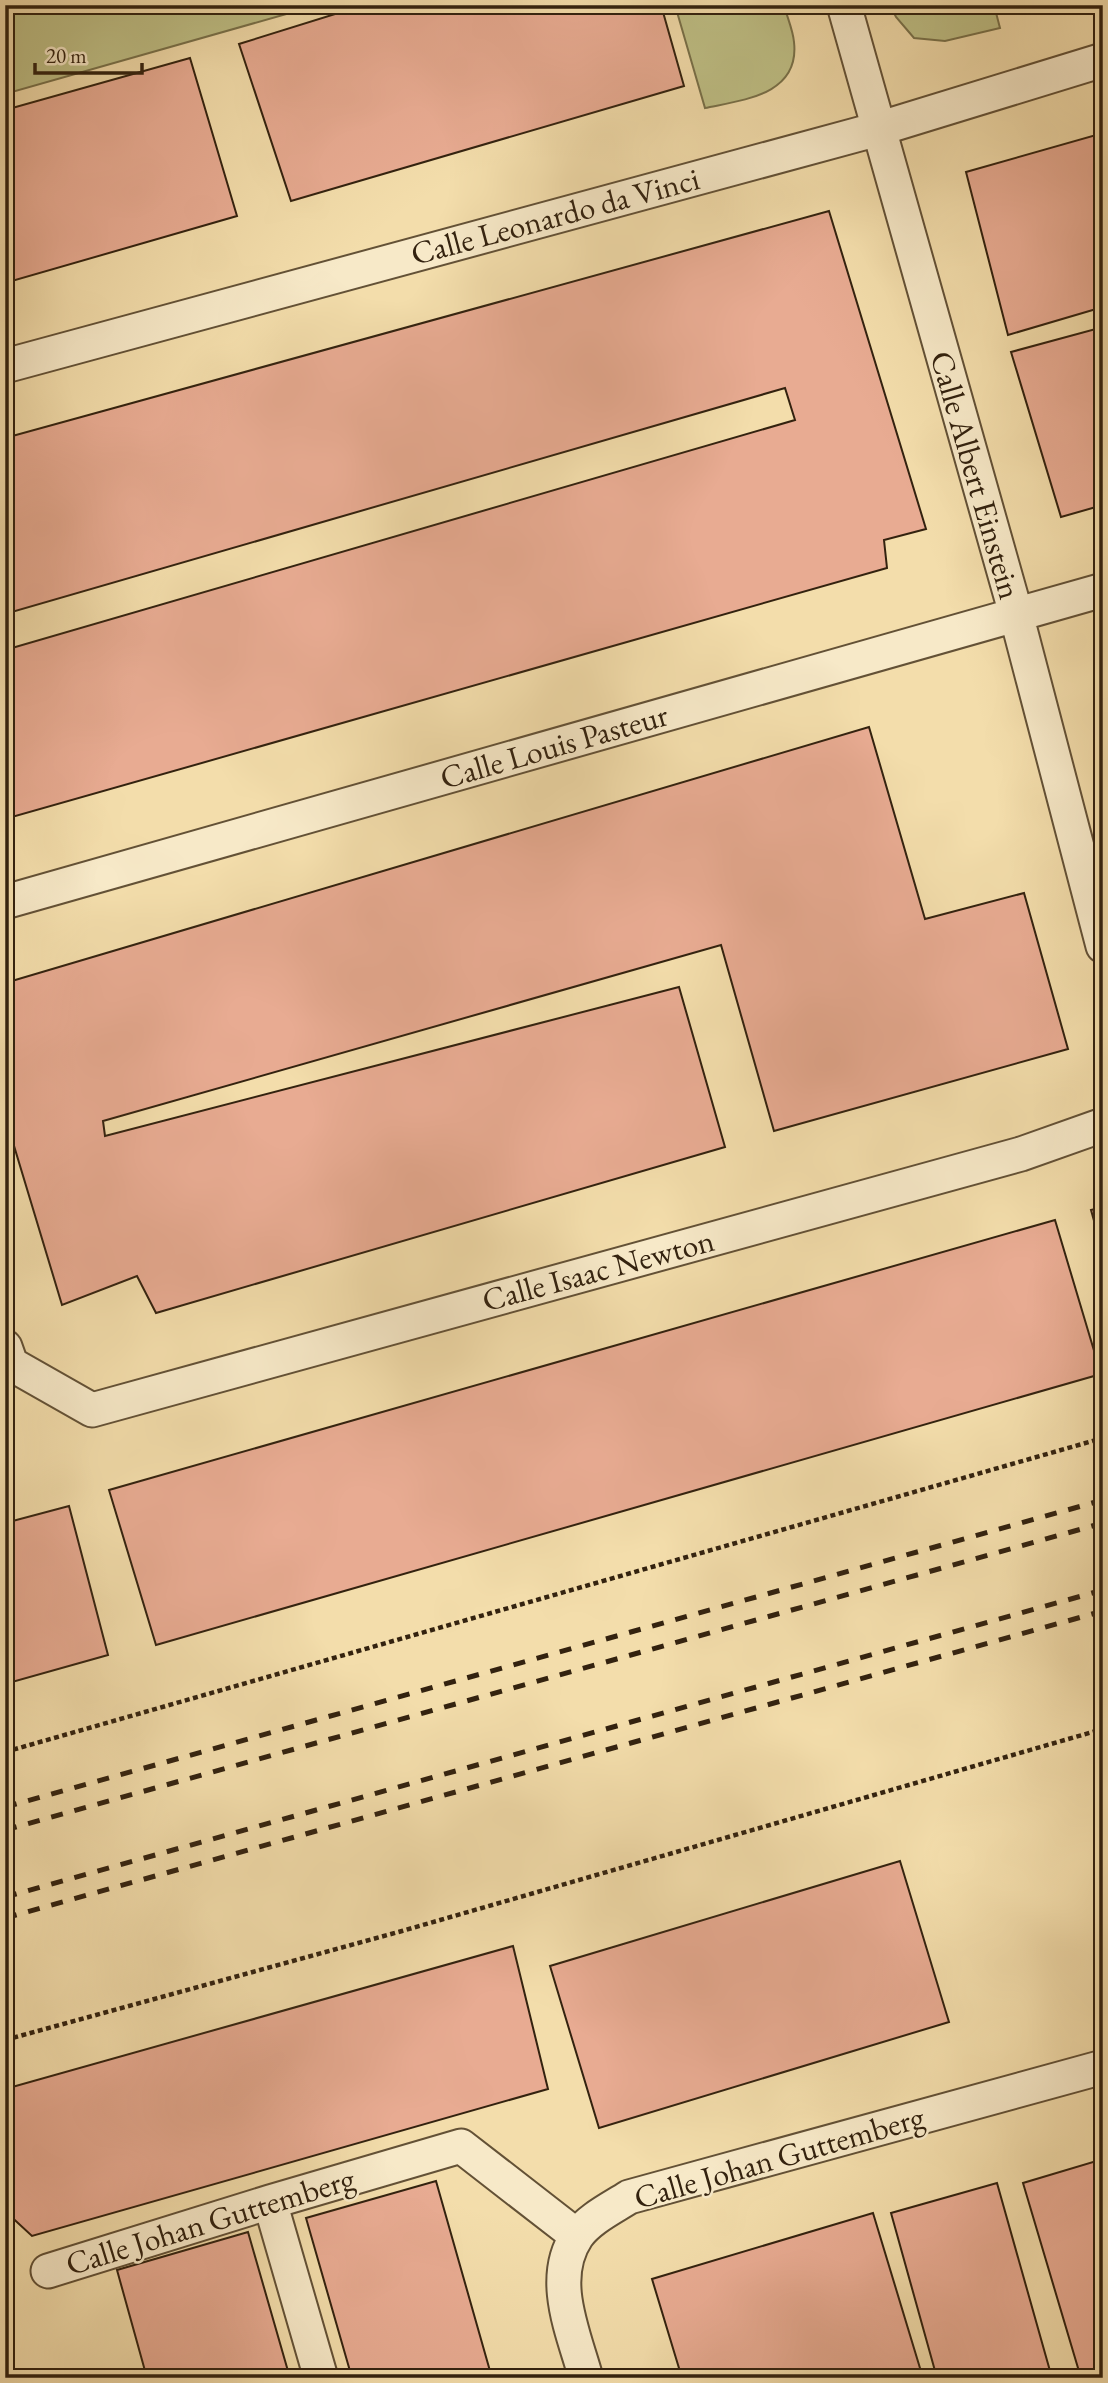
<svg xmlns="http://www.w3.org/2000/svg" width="1108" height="2383" viewBox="0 0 1108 2383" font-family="'EB Garamond',serif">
<rect width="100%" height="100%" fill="#f3ddab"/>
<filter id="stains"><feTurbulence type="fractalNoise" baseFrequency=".00286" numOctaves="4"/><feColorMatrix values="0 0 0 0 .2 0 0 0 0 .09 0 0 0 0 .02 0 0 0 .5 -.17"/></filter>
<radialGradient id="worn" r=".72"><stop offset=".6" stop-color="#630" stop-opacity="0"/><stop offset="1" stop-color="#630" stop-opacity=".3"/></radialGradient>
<path fill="#bfc086" stroke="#79714a" stroke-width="2" d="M5,5H318L5,94Z
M675,5H784C787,17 793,30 794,42C800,95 743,100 705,108Z
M890,5H994L1000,28L945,41L914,38L896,17Z"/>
<path fill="#e8ab92" stroke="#33220f" stroke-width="2" d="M364,5H661L684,86L291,201L239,44Z
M190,58L237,216L5,283V110Z
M1103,133V307L1008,335L966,172Z
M829,211L926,529L884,540L887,568L5,819V650L795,420L785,388L5,614V438Z
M1103,327V505L1061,517L1011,352Z
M869,727L925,919L1024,893L1068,1049L774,1131L721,945L103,1121L105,1136L679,987L725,1147L156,1313L137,1276L62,1305L5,1116V983Z
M1103,1207V1253L1091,1210Z
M1055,1220L1101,1374L156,1645L109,1490Z
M69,1506L108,1655L5,1684V1523Z
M900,1861L949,2022L599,2128L550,1966Z
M513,1946L548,2089L32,2236L5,2211V2089Z
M1103,2159V2378H1081L1023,2183Z
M436,2181L492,2378H352L306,2218Z
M997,2183L1052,2378H937L891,2213Z
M873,2213L923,2378H682L652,2279Z
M248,2232L290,2378H147L117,2270Z"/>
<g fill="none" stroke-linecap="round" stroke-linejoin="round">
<g stroke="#635136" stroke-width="37">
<path id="street" d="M844,5L1016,614L1103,946
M5,366L878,129L1103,60
M5,902L1103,590
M5,1347L11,1364L92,1410L1021,1154L1103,1125
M270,2202L321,2378
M48,2271L270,2202L461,2146L577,2236
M586,2378C574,2334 548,2279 577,2236C589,2219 612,2208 629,2197L1103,2067"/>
</g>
<path stroke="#33220f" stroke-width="4.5" stroke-dasharray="5 3.5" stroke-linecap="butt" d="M5,1752L1103,1438
M5,2040L402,1931L1103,1729"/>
<use href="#street" stroke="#f7e9c8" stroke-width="33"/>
<path stroke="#33220f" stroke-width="5" stroke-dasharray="12 12" stroke-linecap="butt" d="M5,1807L1103,1500
M5,1830L1103,1523
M5,1897L1103,1590
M5,1918L1103,1611"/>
</g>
<g text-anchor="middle" stroke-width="5" stroke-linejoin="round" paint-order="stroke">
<g font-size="32" fill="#33220f" stroke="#f7e9c8">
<text transform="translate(555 216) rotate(-15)" y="11">Calle Leonardo da Vinci</text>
<text transform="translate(976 475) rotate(74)" y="11">Calle Albert Einstein</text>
<text transform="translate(554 746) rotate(-16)" y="11">Calle Louis Pasteur</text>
<text transform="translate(598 1270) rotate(-15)" y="11">Calle Isaac Newton</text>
<text transform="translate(779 2157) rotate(-16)" y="11">Calle Johan Guttemberg</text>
<text transform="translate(210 2221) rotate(-17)" y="11">Calle Johan Guttemberg</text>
</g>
</g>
<rect width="1108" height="2383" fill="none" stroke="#f3ddab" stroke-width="28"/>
<rect x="7" y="7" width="1094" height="2369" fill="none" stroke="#33220f" stroke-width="3.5"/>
<rect x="14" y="14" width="1080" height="2355" fill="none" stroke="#33220f" stroke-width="2"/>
<path d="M35 63v10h107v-10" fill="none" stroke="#33220f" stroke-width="3.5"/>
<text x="46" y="63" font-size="21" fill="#33220f" stroke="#f7e9c8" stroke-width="5" paint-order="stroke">20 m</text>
<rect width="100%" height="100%" filter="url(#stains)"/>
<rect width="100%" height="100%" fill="url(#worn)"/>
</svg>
